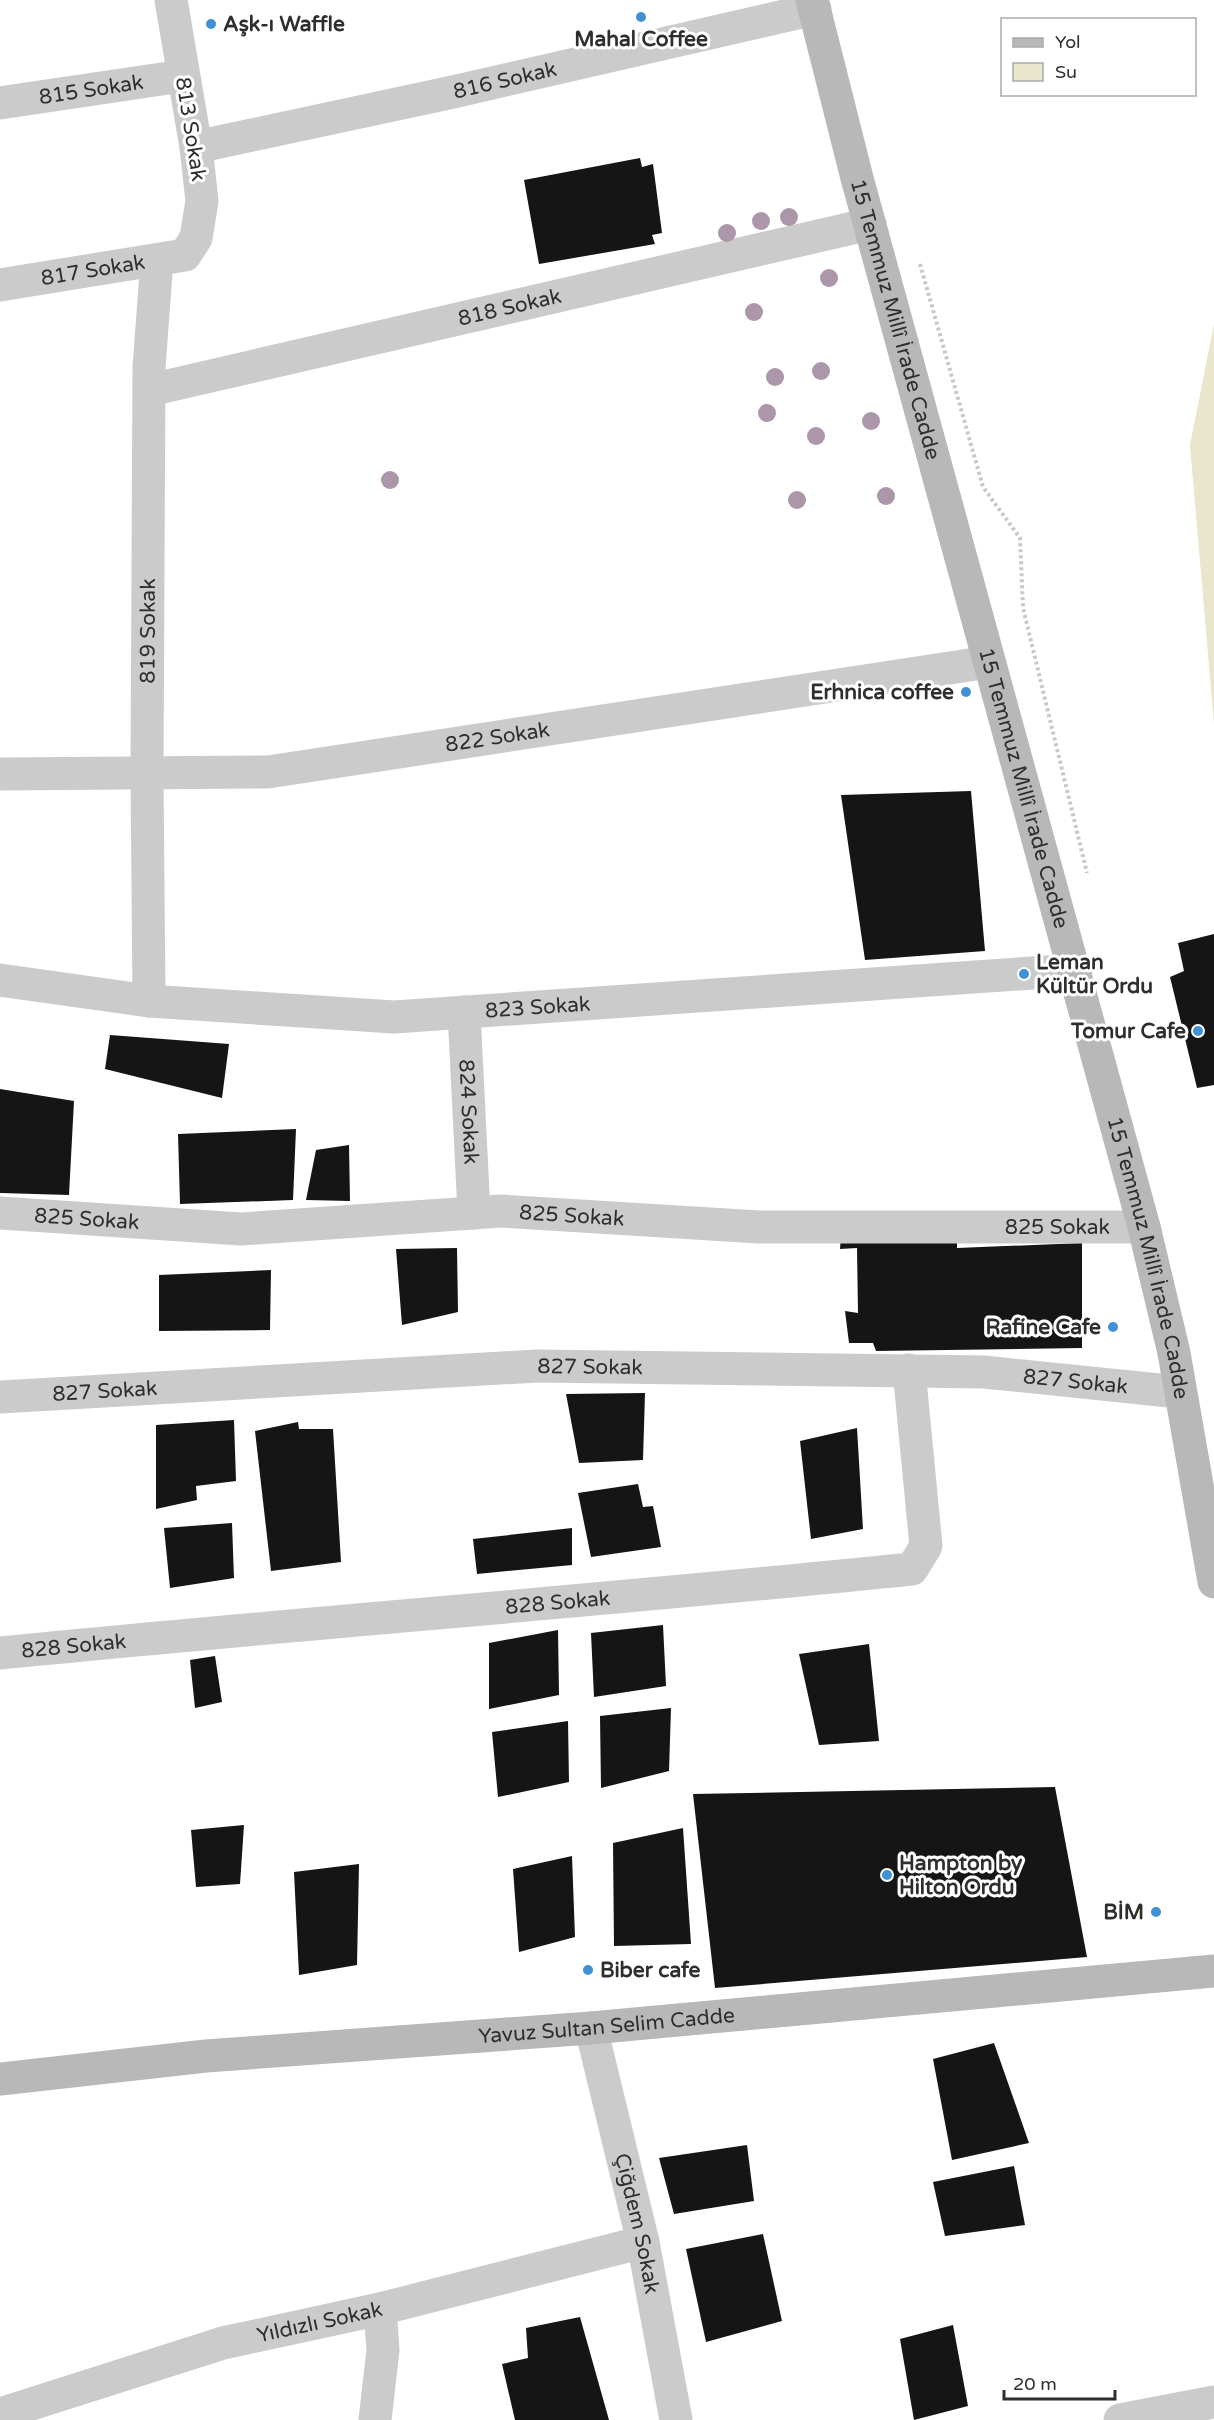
<svg xmlns="http://www.w3.org/2000/svg" width="1214" height="2420" viewBox="0 0 1214 2420" font-family="'Varela Round',sans-serif">
<rect width="100%" height="100%" fill="#fff"/>
<path fill="#e9e6cb" d="M1214,324V724L1190,445Z"/>
<path fill="#151515" d="M640,158L642,167L653,164L662,233L652,235L655,244L539,264L524,180Z
M971,791L985,951L865,960L841,795Z
M1214,934V1085L1197,1088L1170,977L1184,971L1178,943Z
M110,1035L229,1044L222,1098L105,1069Z
M0,1089L74,1101L69,1195L0,1193Z
M296,1129L293,1200L180,1204L178,1134Z
M349,1145L350,1201L306,1200L316,1150Z
M841,1235L957,1239V1248L1082,1243V1348L876,1351L873,1343H849L845,1311L858,1313L857,1248L840,1249Z
M457,1248L458,1312L402,1325L396,1249Z
M271,1270L270,1330L159,1331V1275Z
M645,1393L643,1460L579,1463L566,1394Z
M234,1420L236,1481L196,1486L197,1500L156,1509V1425Z
M298,1422L299,1429H333L341,1562L271,1571L255,1431Z
M857,1428L863,1529L811,1539L800,1441Z
M638,1484L643,1507L653,1506L661,1547L591,1557L578,1493Z
M232,1523L234,1578L170,1588L164,1528Z
M572,1528V1565L477,1574L473,1539Z
M663,1625L666,1686L594,1697L591,1633Z
M558,1630L559,1695L489,1709V1643Z
M869,1644L879,1741L819,1745L799,1654Z
M215,1656L222,1702L195,1708L190,1660Z
M671,1708L669,1771L601,1788L600,1716Z
M568,1721L569,1782L498,1797L492,1732Z
M1055,1787L1087,1957L715,1988L693,1794Z
M244,1825L240,1884L196,1887L191,1830Z
M683,1828L691,1944L614,1946L613,1843Z
M572,1856L575,1937L519,1952L513,1869Z
M359,1864L357,1965L299,1975L294,1872Z
M994,2043L1029,2143L952,2160L933,2059Z
M747,2145L754,2201L674,2214L659,2158Z
M1014,2166L1025,2225L945,2236L933,2182Z
M763,2234L782,2321L706,2342L686,2249Z
M580,2317L609,2420H515L502,2364L528,2358L526,2328Z
M953,2325L968,2406L914,2420L900,2339Z"/>
<g fill="none" stroke-linecap="round" stroke-linejoin="round">
<path stroke="#c8c8c8" stroke-width="4" stroke-dasharray="3 3" stroke-linecap="butt" d="M920,264L983,487L1020,538L1023,608L1087,873"/>
<g stroke="#cbcbcb" stroke-width="33">
<path id="s1" d="M0,103L182,76"/>
<path id="s2" d="M196,147L453,92L815,9"/>
<path id="s3" d="M0,285L185,255L196,238L202,201L196,147L171,0"/>
<path id="s4" d="M150,390L870,224"/>
<path id="s5" d="M0,774L268,772L989,662"/>
<path id="s6" d="M0,980L149,1001L394,1017L1076,970"/>
<path id="s7" d="M149,1001L147,773L149,367L157,260"/>
<path id="s8" d="M464,1012L474,1213"/>
<path id="s9" d="M0,1213L241,1229L501,1211L759,1227H1144"/>
<path id="s10" d="M0,1397L537,1366L984,1372L1179,1392"/>
<path id="s11" d="M0,1653C304,1623 608,1600 912,1569L926,1546L909,1370"/>
<path id="s12" d="M591,2028L643,2242L676,2420"/>
<path id="s13" d="M0,2414L223,2343L380,2309L643,2242"/>
<path d="M375,2420L383,2350L380,2309"/>
<path d="M1120,2420L1214,2402"/>
</g>
<g stroke="#b8b8b8" stroke-width="33">
<path id="s14" d="M812,0L857,178L1144,1227L1174,1353L1214,1582"/>
<path id="s15" d="M0,2079L206,2056L591,2028L1214,1971"/>
</g>
</g>
<g fill="#ab96aa">
<circle cx="789" cy="217" r="9"/>
<circle cx="761" cy="221" r="9"/>
<circle cx="727" cy="233" r="9"/>
<circle cx="829" cy="278" r="9"/>
<circle cx="754" cy="312" r="9"/>
<circle cx="821" cy="371" r="9"/>
<circle cx="775" cy="377" r="9"/>
<circle cx="767" cy="413" r="9"/>
<circle cx="871" cy="421" r="9"/>
<circle cx="816" cy="436" r="9"/>
<circle cx="390" cy="480" r="9"/>
<circle cx="886" cy="496" r="9"/>
<circle cx="797" cy="500" r="9"/>
</g>
<g fill="#4091d6" stroke="#fff" stroke-width="2">
<circle cx="641" cy="17" r="6"/>
<circle cx="211" cy="24" r="6"/>
<circle cx="966" cy="692" r="6"/>
<circle cx="1024" cy="974" r="6"/>
<circle cx="1198" cy="1031" r="6"/>
<circle cx="1113" cy="1327" r="6"/>
<circle cx="887" cy="1875" r="6"/>
<circle cx="1156" cy="1912" r="6"/>
<circle cx="588" cy="1970" r="6"/>
</g>
<g text-anchor="middle" stroke-width="6" stroke-linejoin="round" paint-order="stroke">
<g font-size="21" font-weight="bold" fill="#2e2e2e" stroke="#fff" text-anchor="start">
<text x="223" y="31">Aşk-ı Waffle</text>
<text x="641" y="46" text-anchor="middle">Mahal Coffee</text>
<text x="954" y="699" text-anchor="end">Erhnica coffee</text>
<text x="1036" y="969">Leman<tspan x="1036" dy="24">Kültür Ordu</tspan></text>
<text x="1186" y="1038" text-anchor="end">Tomur Cafe</text>
<text x="1101" y="1334" text-anchor="end">Rafine Cafe</text>
<text x="899" y="1870">Hampton by<tspan x="899" dy="24">Hilton Ordu</tspan></text>
<text x="1144" y="1919" text-anchor="end">BİM</text>
<text x="600" y="1977">Biber cafe</text>
</g>
<g font-size="21" fill="#2e2e2e" stroke="#fff">
<text dy="7" stroke="none"><textPath href="#s2" startOffset="316">816 Sokak</textPath></text>
<text dy="7" stroke="none"><textPath href="#s1" startOffset="92">815 Sokak</textPath></text>
<text transform="translate(191 129) rotate(81)" y="7">813 Sokak</text>
<text dy="7" stroke="none"><textPath href="#s3" startOffset="94">817 Sokak</textPath></text>
<text dy="7" stroke="none"><textPath href="#s4" startOffset="369">818 Sokak</textPath></text>
<text dy="7" stroke="none"><textPath href="#s14" startOffset="330">15 Temmuz Millî İrade Cadde</textPath></text>
<text dy="7" stroke="none"><textPath href="#s7" startOffset="370">819 Sokak</textPath></text>
<text dy="7" stroke="none"><textPath href="#s5" startOffset="500">822 Sokak</textPath></text>
<text dy="7" stroke="none"><textPath href="#s14" startOffset="816">15 Temmuz Millî İrade Cadde</textPath></text>
<text dy="7" stroke="none"><textPath href="#s6" startOffset="540">823 Sokak</textPath></text>
<text dy="7" stroke="none"><textPath href="#s8" startOffset="100">824 Sokak</textPath></text>
<text dy="7" stroke="none"><textPath href="#s9" startOffset="573">825 Sokak</textPath></text>
<text dy="7" stroke="none"><textPath href="#s9" startOffset="87">825 Sokak</textPath></text>
<text dy="7" stroke="none"><textPath href="#s9" startOffset="1059">825 Sokak</textPath></text>
<text dy="7" stroke="none"><textPath href="#s14" startOffset="1302">15 Temmuz Millî İrade Cadde</textPath></text>
<text dy="7" stroke="none"><textPath href="#s10" startOffset="591">827 Sokak</textPath></text>
<text dy="7" stroke="none"><textPath href="#s10" startOffset="1077">827 Sokak</textPath></text>
<text dy="7" stroke="none"><textPath href="#s10" startOffset="105">827 Sokak</textPath></text>
<text dy="7" stroke="none"><textPath href="#s11" startOffset="560">828 Sokak</textPath></text>
<text dy="7" stroke="none"><textPath href="#s11" startOffset="74">828 Sokak</textPath></text>
<text dy="7" stroke="none"><textPath href="#s15" startOffset="609">Yavuz Sultan Selim Cadde</textPath></text>
<text dy="7" stroke="none"><textPath href="#s12" startOffset="201">Çiğdem Sokak</textPath></text>
<text dy="7" stroke="none"><textPath href="#s13" startOffset="333">Yıldızlı Sokak</textPath></text>
</g>
</g>
<rect x="1001" y="18" width="195" height="78" fill="#ffffff" stroke="#ababab" stroke-width="1.5"/>
<rect x="1013" y="38" width="30" height="9" fill="#b8b8b8" stroke="#ababab" stroke-width="1.5"/>
<text x="1055" y="48" font-size="18" fill="#2e2e2e">Yol</text>
<rect x="1013" y="63" width="30" height="18" fill="#e9e6cb" stroke="#ababab" stroke-width="1.5"/>
<text x="1055" y="78" font-size="18" fill="#2e2e2e">Su</text>
<path d="M1004 2390v9h111v-9" fill="none" stroke="#2e2e2e" stroke-width="3"/>
<text x="1013" y="2390" font-size="18" fill="#2e2e2e" stroke="#ffffff" stroke-width="4.5" paint-order="stroke">20 m</text>
</svg>
